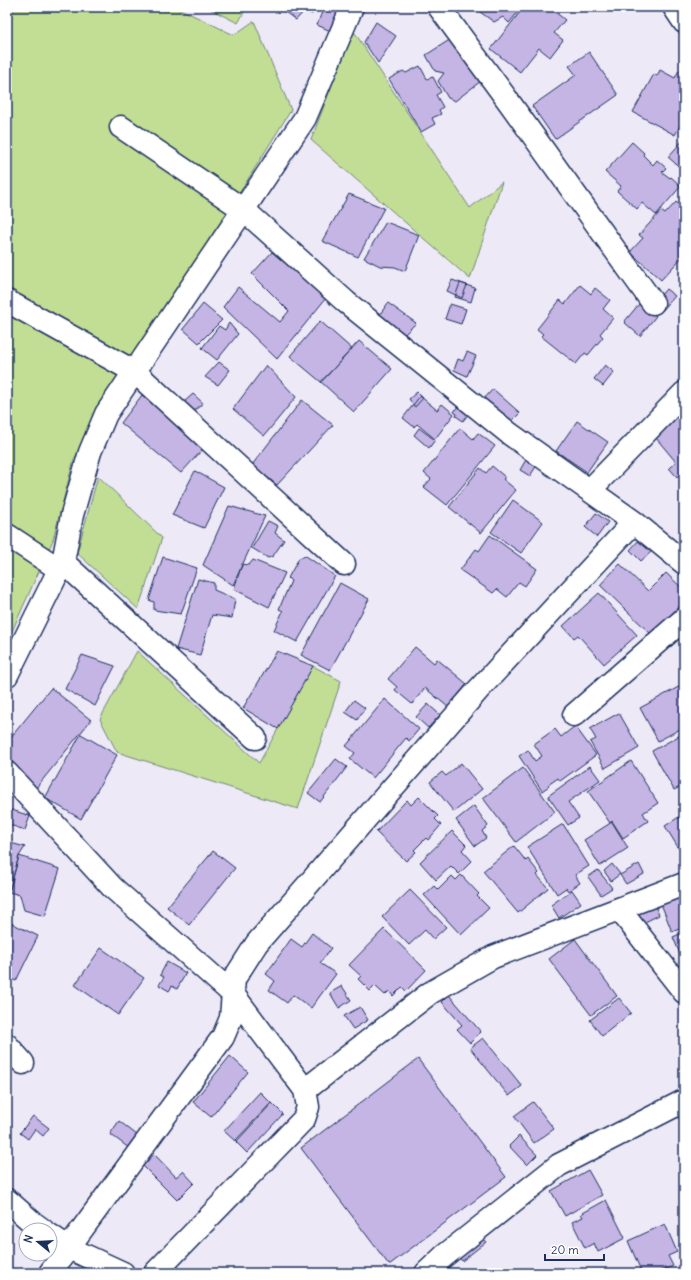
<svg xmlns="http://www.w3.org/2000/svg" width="691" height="1280" viewBox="0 0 691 1280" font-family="Delius,sans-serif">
<rect width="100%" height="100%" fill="#eee9f7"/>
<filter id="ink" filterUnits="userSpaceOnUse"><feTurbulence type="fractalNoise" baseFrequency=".025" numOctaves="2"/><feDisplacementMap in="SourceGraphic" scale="8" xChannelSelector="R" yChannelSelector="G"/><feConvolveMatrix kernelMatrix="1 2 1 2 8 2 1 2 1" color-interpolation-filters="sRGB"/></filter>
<g filter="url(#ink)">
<path fill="#c2de95" stroke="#6e867a" d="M15,7H176L234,35L254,21L291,110L74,459L53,540L13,629L7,638V21Z
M206,7H247L238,23Z
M353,30L470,208L502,182L470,279L311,140Z
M98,476L162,538L138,609L77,553Z
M137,651L259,763L313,666L341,681L298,809L117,752L100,719Z"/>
<path fill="#c5b5e5" stroke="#1b2f5e" d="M278,7H316L312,14L305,10L296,20Z
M324,7H341L333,32L317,25Z
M473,7H522L509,23L503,17L494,22Z
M524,7H549L565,20L554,33L563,40L550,57L539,48L520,72L491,49Z
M376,22L396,36L378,63L364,42Z
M451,39L481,81L455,101L448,98L438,81L444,73L435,71L426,55Z
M589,52L618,95L555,139L532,106L576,75L569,66Z
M420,66L427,79L433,77L441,92L436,95L443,107L439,110L441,114L432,118L435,124L421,132L389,79L403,71L406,73Z
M660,70L675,78L679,70L684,73V118L675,135L633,112L654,74L657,76Z
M684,139V171L668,157Z
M632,142L644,153L643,155L653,165L657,160L666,168L662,172L670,178L671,177L681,186L656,215L642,203L637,209L617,191L621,186L605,172Z
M349,194L384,208L358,257L322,241Z
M676,202L684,209V255L661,280L630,252L643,238L639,235L661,211L665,214Z
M386,222L419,235L405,271L395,267L380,266L364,258Z
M272,252L326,298L277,359L223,307L238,287L280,322L289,311L252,274Z
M452,280L467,285L462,298L447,291Z
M460,283L475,288L471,302L455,297Z
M580,285L591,294L595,288L610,300L603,309L613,318L600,334L603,337L588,355L585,353L576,364L541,336L543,334L537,329L560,300L565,304Z
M666,289L675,296L662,311L653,304Z
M388,303L416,323L403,336L378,317Z
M640,303L656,316L640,336L624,322Z
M203,304L222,320L199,343L183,329Z
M450,304L466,309L461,324L445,319Z
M320,321L352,349L321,382L290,356Z
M229,323L238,334L217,360L202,348L219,326L225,330Z
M359,341L392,369L354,412L321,382Z
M467,352L476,356L467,376L454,370L458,359L463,361Z
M219,362L230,370L218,385L205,377Z
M266,365L296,397L264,436L233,409Z
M605,365L614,372L603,386L594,379Z
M493,389L520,413L510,423L483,400Z
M417,392L423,398L415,407L409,399Z
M193,394L203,403L193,412L184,402Z
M142,395L204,448L181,473L121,423Z
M420,396L437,410L442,404L454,414L435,439L417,424L414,427L403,418Z
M302,400L333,425L277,485L252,465Z
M462,400L473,408L463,421L456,416L457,414L454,412Z
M684,404V479L680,474L677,477L669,468L676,462L651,432Z
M577,421L608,442L587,472L556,451Z
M419,428L435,440L429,448L414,435Z
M460,428L473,439L478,433L495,446L447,505L424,487L431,479L424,473Z
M527,458L537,465L530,476L520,470Z
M492,466L505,477L503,479L516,490L481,533L449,507L480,468L486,473Z
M195,471L224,487L204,528L172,515Z
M513,500L543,522L521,553L491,532Z
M229,506L265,516L233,585L203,565Z
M596,513L608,522L597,537L585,527Z
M268,521L278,526L275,533L284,540L273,556L268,558L252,548Z
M490,535L537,569L525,586L519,582L507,597L497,589L493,593L460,570L476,549L479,551Z
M640,539L652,551L641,561L630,550Z
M306,556L335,576L297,642L274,630L283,611L279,609L291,581L288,578L299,558Z
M163,557L197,568L181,614L154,610V602L149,600Z
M253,560L285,573L269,607L234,589L242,564L249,565Z
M620,564L648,591L666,573L684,590V601L652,635L600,585Z
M198,579L214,583V590L235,599L232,618L212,615L200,655L176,649Z
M340,583L369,599L330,670L301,655Z
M599,593L637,635L604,664L578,635L574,638L563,626Z
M415,647L434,663L437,659L467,684L448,707L425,688L412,704L395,690L397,687L388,679Z
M277,651L313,666L278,729L243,708Z
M82,655L115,666L95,706L65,689Z
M684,684V727L658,741L640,708Z
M51,688L91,720L36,788L7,764V742Z
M385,699L419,729L409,741L406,738L373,778L350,759L355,753L346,746Z
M354,700L365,708L357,720L345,712Z
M428,704L440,715L428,728L416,717Z
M619,713L639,748L605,768L590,742L596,739L590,729Z
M575,726L596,755L560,781L558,778L548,785L549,786L542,791L519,756L528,750L535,761L542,756L534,744L555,729L561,737Z
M684,733V785L674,790L652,751Z
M81,734L117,755L81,819L45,798Z
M336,759L347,767L320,802L308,793Z
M631,761L658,803L643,813L648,821L623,838L612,821L610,823L588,791Z
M461,763L482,789L454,812L430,782L442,772L446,776Z
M590,766L600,780L568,802L579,818L568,825L548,796Z
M523,768L555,812L516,842L483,798Z
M419,797L438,816L435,819L441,825L428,840L426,838L414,850L416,852L406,861L376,832L407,800L411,805Z
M474,806L488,826L482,831L486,838L475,846L456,820Z
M9,809L30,816L25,830L7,824V814Z
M679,817L684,826V846L679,849L665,826Z
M612,822L628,848L600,866L584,840Z
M563,824L589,866L575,875L580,883L568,891L566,888L557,894L527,847Z
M452,831L466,845L462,850L472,861L459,874L451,866L436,880L420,862Z
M7,842L25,847L19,856L9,892L7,891Z
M514,846L526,861L528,859L539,873L537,875L548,888L518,913L483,871Z
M213,851L235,868L189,925L167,907Z
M19,856L60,869L45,916L24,910L20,895L9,892Z
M612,864L620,874L611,881L604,871Z
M639,864L644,874L626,884L620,875Z
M598,870L612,888L601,895L588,877Z
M461,875L479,894L477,896L489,908L461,935L424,895L434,886L438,890L452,876L456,880Z
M410,890L446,927L433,939L425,930L409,945L382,917Z
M572,890L581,903L559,918L551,905Z
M684,891V927L672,932L660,901Z
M652,899L659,915L637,926L630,910Z
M7,921L38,936L16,981L7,977Z
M384,929L426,970L406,991L402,987L393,996L389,991L385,995L375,986L370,991L358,979L361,976L349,965Z
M684,932V964L673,937Z
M312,933L331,948L320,963L336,974L311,1008L293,995L287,1003L269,990L275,981L266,974L291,939L302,947Z
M575,939L617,996L591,1015L549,959Z
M101,948L144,978L118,1015L75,985Z
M167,962L186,973L177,989L172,986L169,991L159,985L164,977L160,975Z
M342,986L351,1000L339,1008L330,993Z
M449,995L481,1032L470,1043L457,1029L462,1025L442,1002Z
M619,998L631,1013L602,1036L590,1020Z
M360,1007L368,1020L353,1029L344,1016Z
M483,1038L522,1086L509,1096L470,1048Z
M230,1056L248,1072L211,1117L193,1102Z
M418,1059L506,1177L389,1265L301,1148Z
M260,1092L271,1103L235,1141L224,1131Z
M533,1102L554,1129L534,1143L514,1116Z
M272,1103L283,1114L247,1153L236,1142Z
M33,1116L49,1128L43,1136L35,1129L28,1139L20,1133Z
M119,1121L142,1139L133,1151L110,1134Z
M519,1136L537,1155L527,1165L509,1146Z
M154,1154L176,1177L183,1171L194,1183L177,1200L143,1166Z
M588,1170L602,1195L565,1216L551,1191Z
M606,1200L625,1238L598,1252L594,1243L585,1248L572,1222L583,1217L581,1214Z
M665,1224L677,1252L668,1256L673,1266L656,1273H642L628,1241Z
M478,1233L486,1242L462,1261L455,1252Z"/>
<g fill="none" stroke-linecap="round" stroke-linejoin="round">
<g stroke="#1b2f5e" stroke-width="25">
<path id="minor" d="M439,7L509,102L653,303
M674,7L684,22
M121,127L244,210L346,302L417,359L510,434L634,522L684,563
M7,301L135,372L344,564
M590,490L684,393
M7,535L59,569
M63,562L255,738
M7,675L63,562L72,515L90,452L106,414L305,118L352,7
M574,715L684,619
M7,773L112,887L233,994L305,1090L308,1107L304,1119L155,1273
M619,909L684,992
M7,1045L23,1063
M305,1090L430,993L493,957L684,884
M7,1200L32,1222L43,1230
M50,1235L69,1248L123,1273
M50,1273L223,1037L231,1018L234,979L257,943L479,689L634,522
M426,1273L444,1256L559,1165L684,1101"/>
</g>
<use href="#minor" stroke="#fff" stroke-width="22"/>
</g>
</g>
<rect width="691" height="1280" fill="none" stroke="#fff" stroke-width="24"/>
<rect x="12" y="12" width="667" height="1256" fill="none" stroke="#1b2f5e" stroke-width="1.5" filter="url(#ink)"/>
<g transform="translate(38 1242) rotate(288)"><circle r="19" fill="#ffffff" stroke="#a4acbf"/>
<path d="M0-3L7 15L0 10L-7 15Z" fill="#1b2f5e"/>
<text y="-6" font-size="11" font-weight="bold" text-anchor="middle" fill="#1b2f5e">N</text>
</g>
<path d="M545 1254v6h59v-6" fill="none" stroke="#1b2f5e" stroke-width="2"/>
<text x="551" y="1254" font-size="12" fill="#1b2f5e" stroke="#ffffff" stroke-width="3" paint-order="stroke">20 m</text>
</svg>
